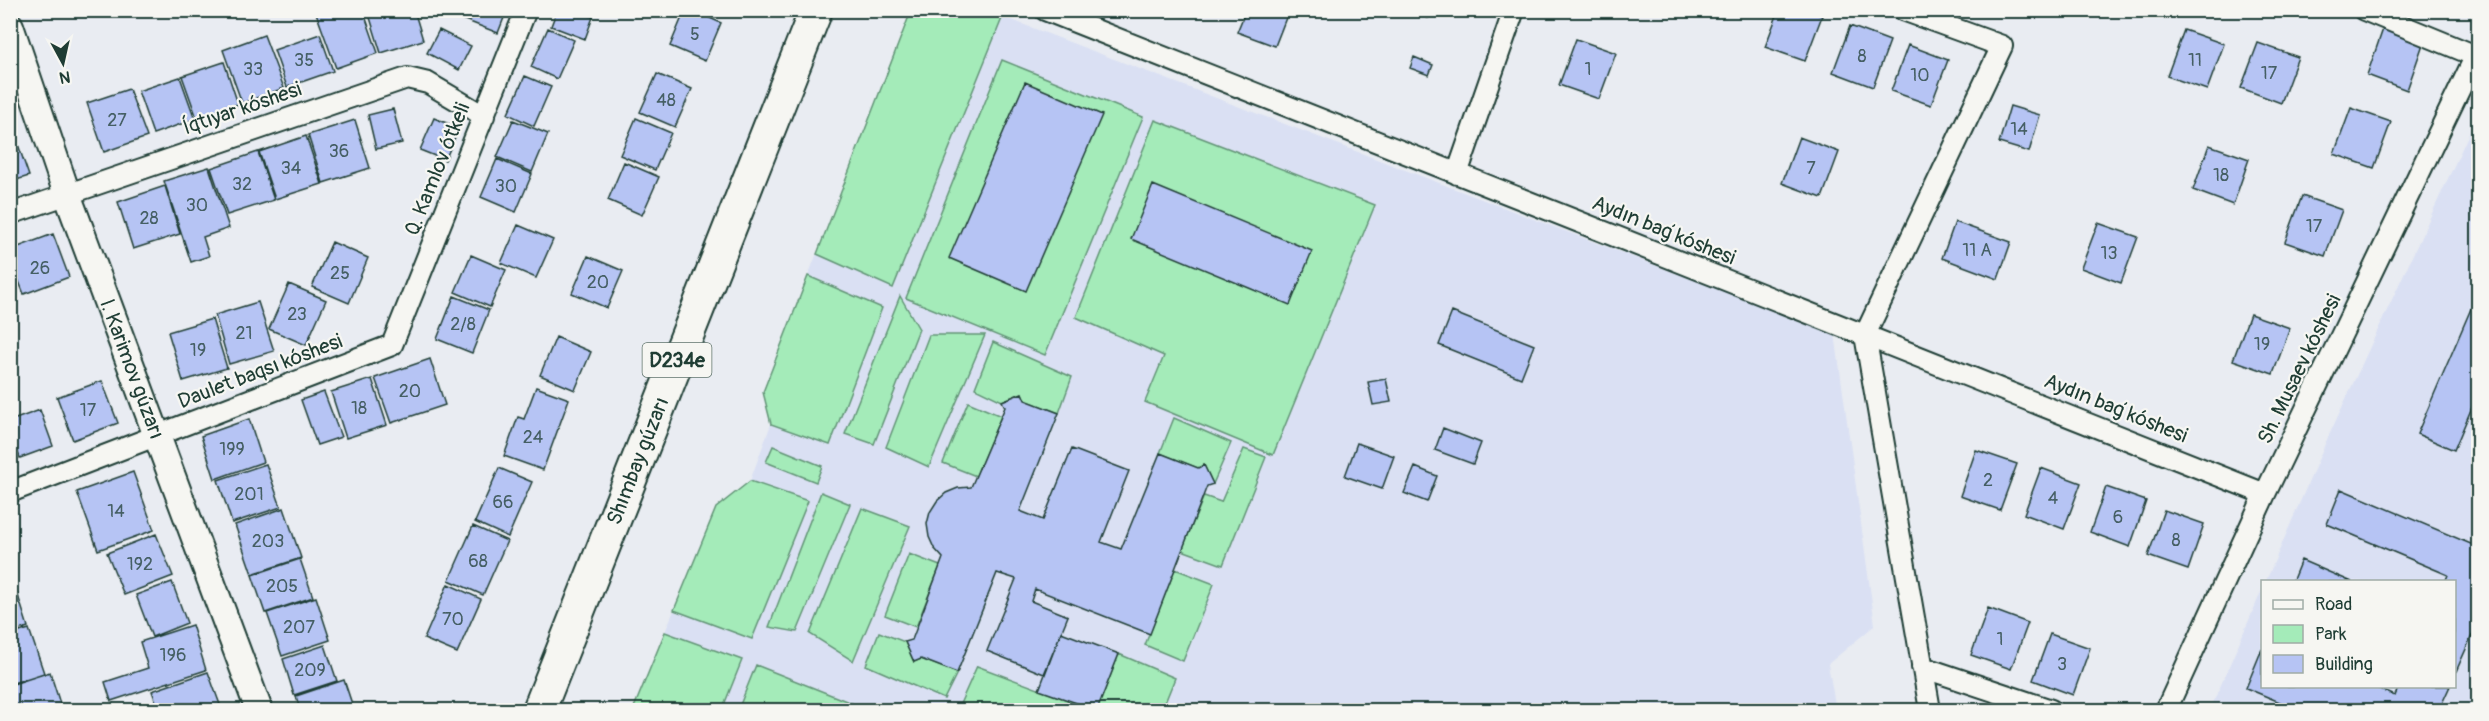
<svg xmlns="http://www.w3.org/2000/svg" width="2489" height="721" viewBox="0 0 2489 721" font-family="Pangolin,sans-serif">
<rect width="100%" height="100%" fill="#e9ecf2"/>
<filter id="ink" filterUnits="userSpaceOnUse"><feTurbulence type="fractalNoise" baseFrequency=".0167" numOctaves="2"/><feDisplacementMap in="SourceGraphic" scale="12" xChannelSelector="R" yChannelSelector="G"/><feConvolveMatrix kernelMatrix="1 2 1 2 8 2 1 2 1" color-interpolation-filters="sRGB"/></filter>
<g filter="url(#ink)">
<path fill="#dae0f3" d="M911,11H988L1835,334L1875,625L1828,664L1836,710H633L716,508L750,481L771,424L763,392Z
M2478,114V710H2210L2262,590V686H2454V582L2266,581L2325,444Z"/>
<path fill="#a4ebb9" stroke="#629476" stroke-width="1.5" d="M911,11H988L1003,16L893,288L817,254Z
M1002,60L1143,117L1045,355L906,298Z
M1155,120L1375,205L1273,455L1145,402L1164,356L1076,317Z
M808,276L882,308L830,445L771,424L763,392Z
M900,296L919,329L874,444L845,434Z
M929,335H985L929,467L886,447Z
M993,342L1072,377L1059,413L1025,400L1022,393L1002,401L975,388Z
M968,402L1001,416L976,476L943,463Z
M1174,418L1231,443L1213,484L1204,465L1198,468L1160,453Z
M773,446L822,466L816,482L766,462Z
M1244,449L1266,457L1223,565L1182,550L1204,496L1221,502Z
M750,481L808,501L752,639L674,610L716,508Z
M821,492L850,504L797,632L769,627Z
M862,508L910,526L853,661L810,634Z
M909,554L940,566L916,627L885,615Z
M1175,569L1214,584L1183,661L1145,645Z
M665,632L742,660L722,710H633Z
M879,632L905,642L914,662L921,659L957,673L944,699L866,665Z
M1119,654L1175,678L1162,710H1097Z
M756,665L869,710H738Z
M977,666L1094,710H977L960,704Z"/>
<path fill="#b6c4f4" stroke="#1f3d34" stroke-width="1.5" d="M315,10H363L378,53L336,68Z
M414,10L423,40L381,53L368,11Z
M460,10H507L498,33L457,17Z
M557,10H576L593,17L585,39L551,26Z
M685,10H692L721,23L705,61L670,46Z
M1246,10H1289L1275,46L1237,32Z
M1407,10H1431L1428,18Z
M1779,10H1808L1822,16L1805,61L1765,47Z
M1850,26L1890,41L1873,87L1833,72Z
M548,28L574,40L557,79L531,67Z
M2383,29L2423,44L2407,90L2367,75Z
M439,30L471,46L459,70L427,53Z
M2184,30L2224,44L2207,90L2167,76Z
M320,34L333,71L287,87L274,50Z
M264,35L284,88L242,103L223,50Z
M1576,39L1616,53L1599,99L1559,85Z
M2258,43L2298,57L2281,103L2241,88Z
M1908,45L1948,60L1931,105L1891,91Z
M1414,57L1433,65L1429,75L1410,68Z
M224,62L238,104L197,118L182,76Z
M657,74L692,89L675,127L640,112Z
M525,76L551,87L534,126L508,114Z
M180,77L195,119L153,134L138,91Z
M1025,82L1102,115L1026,291L949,258Z
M129,89L147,137L104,152L87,103Z
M2010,106L2040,115L2029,152L1999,143Z
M2351,108L2391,122L2374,168L2334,154Z
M393,109L402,143L376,149L368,115Z
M434,118L459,128L445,160L420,150Z
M636,118L671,133L655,170L620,155Z
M355,120L370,168L323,183L308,135Z
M513,120L548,134L532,172L497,157Z
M13,130L29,176L10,182V131Z
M306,136L322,184L275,199L259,152Z
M1799,137L1839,152L1822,198L1782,183Z
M2209,145L2249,159L2233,205L2193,190Z
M258,152L274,200L227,215L211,168Z
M497,159L532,174L516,212L481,197Z
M624,162L659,177L642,215L608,200Z
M209,167L229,228L203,237L209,256L191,262L164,181Z
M1153,185L1312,251L1290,305L1131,239Z
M165,186L180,234L133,249L118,202Z
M2302,196L2342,210L2325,256L2285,242Z
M1955,222L2011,242L1998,279L1942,258Z
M2098,223L2138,237L2121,283L2081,268Z
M518,225L553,240L536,278L501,263Z
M53,234L69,277L24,294L10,259V250Z
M332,242L368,258L349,303L312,287Z
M471,255L506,270L490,307L455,292Z
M588,256L623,271L607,308L572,293Z
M289,284L326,300L306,345L269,329Z
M454,296L489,310L472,353L437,339Z
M258,302L274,351L229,364L215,315Z
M2473,304L2478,307V393L2454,450L2417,434Z
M1452,312L1534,345L1521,378L1439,345Z
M2250,314L2290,328L2273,374L2233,360Z
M212,319L227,368L183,381L168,332Z
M556,337L591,352L575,390L540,375Z
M430,359L445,405L391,423L375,378Z
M372,379L387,425L346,438L331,392Z
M1386,379L1391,402L1373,405L1368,382Z
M102,381L118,423L73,440L57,397Z
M536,387L569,399L543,470L504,456L518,417L524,419Z
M324,392L341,437L317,445L301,400Z
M1022,393L1025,400L1059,413L1020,511L1043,520L1072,449L1129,471L1101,542L1121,549L1160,453L1198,468L1204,465L1213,484L1207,486L1150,634L1035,589L1031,601L1068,616L1044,674L987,651L1016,579L997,573L957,673L921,659L914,662L905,642L912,640L943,558L934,548L929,537L927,524L930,512L937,501L946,493L958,488L971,487L1005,407L1002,401Z
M40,410L53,446L20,458L10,432V421Z
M249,419L263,462L215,479L201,436Z
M1443,428L1481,443L1473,464L1435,450Z
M1357,443L1394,456L1382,489L1345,476Z
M1976,450L2017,464L2000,510L1960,496Z
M266,464L281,507L232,523L218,480Z
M1415,467L1437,476L1427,502L1404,493Z
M499,468L532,482L508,537L475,522Z
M2041,468L2081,483L2064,529L2024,514Z
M133,472L154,530L98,550L77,492Z
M2106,487L2146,501L2130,547L2090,532Z
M2341,489L2478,547V622L2454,676V582H2445L2448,575L2327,524Z
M284,508L301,558L252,574L235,525Z
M2164,510L2204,524L2188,570L2148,556Z
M473,526L507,541L483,595L449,580Z
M156,534L173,576L124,595L107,553Z
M300,559L313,597L265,613L252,575Z
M2301,560L2352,582H2292Z
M172,582L187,623L152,637L136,595Z
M14,583L28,627L10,633V584Z
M448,584L481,599L457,653L424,639Z
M316,597L330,640L282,656L267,613Z
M1988,608L2028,623L2011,669L1971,655Z
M192,625L206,670L111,701L105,682L148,668L140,642Z
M29,629L44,673L10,684V635Z
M1061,632L1119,654L1097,710L1039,690Z
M2050,634L2090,648L2073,695L2033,680Z
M325,645L337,681L294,695L283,659Z
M2262,649V686H2373L2395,696L2399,686H2450L2439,710H2299L2246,688Z
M50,672L62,710H12L10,685Z
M208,672L222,710H159L152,691Z
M344,680L354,710H300L296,696Z"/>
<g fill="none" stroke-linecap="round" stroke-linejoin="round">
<g stroke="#1f3d34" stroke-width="24">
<path id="minor" d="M1045,10L2265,494
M1903,10L2002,46L1865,335L1930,710
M2364,10L2476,56
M1457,174L1514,10
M10,214L407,78L428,83L484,116
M10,492L392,345L526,10
M1922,667L2051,710
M2166,710L2265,494L2478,51"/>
</g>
<g stroke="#1f3d34" stroke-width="30">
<g id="tertiary">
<path id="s1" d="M10,26L67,194L259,710"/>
</g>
</g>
<g stroke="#1f3d34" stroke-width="36">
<g id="primary">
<path id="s2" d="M539,710L816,10"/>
</g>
</g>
<use href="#minor" stroke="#f6f6f2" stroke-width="20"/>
<use href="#tertiary" stroke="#f6f6f2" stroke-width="26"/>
<use href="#primary" stroke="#f6f6f2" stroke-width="32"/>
</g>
</g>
<g text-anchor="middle" stroke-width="4.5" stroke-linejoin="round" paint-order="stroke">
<g font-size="18" fill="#455f64">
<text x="695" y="40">5</text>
<text x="1862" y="62">8</text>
<text x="304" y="66">35</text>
<text x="2195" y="66">11</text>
<text x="253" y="75">33</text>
<text x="1588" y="75">1</text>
<text x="2269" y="79">17</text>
<text x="1920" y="81">10</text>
<text x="666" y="106">48</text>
<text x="117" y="126">27</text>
<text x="2019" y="135">14</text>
<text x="339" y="157">36</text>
<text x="291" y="174">34</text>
<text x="1811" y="174">7</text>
<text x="2221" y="181">18</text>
<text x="242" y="190">32</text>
<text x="506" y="192">30</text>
<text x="197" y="211">30</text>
<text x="149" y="224">28</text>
<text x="2314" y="232">17</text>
<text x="1977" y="256">11 А</text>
<text x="2109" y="259">13</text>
<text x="40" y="274">26</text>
<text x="340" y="279">25</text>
<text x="598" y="288">20</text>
<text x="297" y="320">23</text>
<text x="463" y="330">2/8</text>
<text x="244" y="339">21</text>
<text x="2262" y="350">19</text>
<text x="198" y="356">19</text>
<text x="410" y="397">20</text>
<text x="359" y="414">18</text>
<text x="88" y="416">17</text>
<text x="533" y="443">24</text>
<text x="232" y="455">199</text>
<text x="1988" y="486">2</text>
<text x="249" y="500">201</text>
<text x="2053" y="504">4</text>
<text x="503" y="508">66</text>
<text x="116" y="517">14</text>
<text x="2118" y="523">6</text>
<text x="2176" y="546">8</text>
<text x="268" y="547">203</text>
<text x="478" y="567">68</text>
<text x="140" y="570">192</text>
<text x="282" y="592">205</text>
<text x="453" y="625">70</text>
<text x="299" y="633">207</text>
<text x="2000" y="645">1</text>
<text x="173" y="661">196</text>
<text x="2062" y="670">3</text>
<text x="310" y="676">209</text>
</g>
<rect fill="#f6f6f2" stroke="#60746d" stroke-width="1.5" x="642.5" y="343" width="69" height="34" rx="4.5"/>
<g font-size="20" font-weight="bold" fill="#1f3d34">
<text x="677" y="367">D234e</text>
</g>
<g font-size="21" fill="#1f3d34" stroke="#f6f6f2">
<text transform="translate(242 108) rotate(-19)" y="7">Íqtıyar kóshesi</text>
<text transform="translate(437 169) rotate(-68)" y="7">Q. Kamlov ótkeli</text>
<text transform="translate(1664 230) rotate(22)" y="7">Aydın baǵ kóshesi</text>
<text dy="7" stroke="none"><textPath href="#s1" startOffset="364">I. Karimov gúzarı</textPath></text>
<text transform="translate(2299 369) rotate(-64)" y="7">Sh. Musaev kóshesi</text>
<text transform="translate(260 371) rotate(-21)" y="7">Daulet baqsı kóshesi</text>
<text transform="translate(2116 408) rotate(22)" y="7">Aydın baǵ kóshesi</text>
<text dy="7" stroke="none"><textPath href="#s2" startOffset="268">Shımbay gúzarı</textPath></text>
</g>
</g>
<rect width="2489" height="721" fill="none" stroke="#f6f6f2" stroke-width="36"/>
<rect x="18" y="18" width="2453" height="685" fill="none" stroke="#1f3d34" stroke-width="2" filter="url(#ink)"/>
<rect x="2261" y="580" width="195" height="108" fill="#f6f6f2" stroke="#a0aca6" stroke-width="1.5"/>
<rect x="2273" y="600" width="30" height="9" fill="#f6f6f2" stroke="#a0aca6" stroke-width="1.5"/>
<text x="2315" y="610" font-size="18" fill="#1f3d34">Road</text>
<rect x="2273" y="625" width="30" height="18" fill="#a4ebb9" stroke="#a0aca6" stroke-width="1.5"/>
<text x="2315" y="640" font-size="18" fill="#1f3d34">Park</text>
<rect x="2273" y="655" width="30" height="18" fill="#b6c4f4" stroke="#a0aca6" stroke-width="1.5"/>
<text x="2315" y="670" font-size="18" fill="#1f3d34">Building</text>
<g transform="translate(63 63) rotate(172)" stroke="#f6f6f2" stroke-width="4.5" paint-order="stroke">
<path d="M0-4.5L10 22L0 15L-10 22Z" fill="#1f3d34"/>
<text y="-9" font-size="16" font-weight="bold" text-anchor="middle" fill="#1f3d34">N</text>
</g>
</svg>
